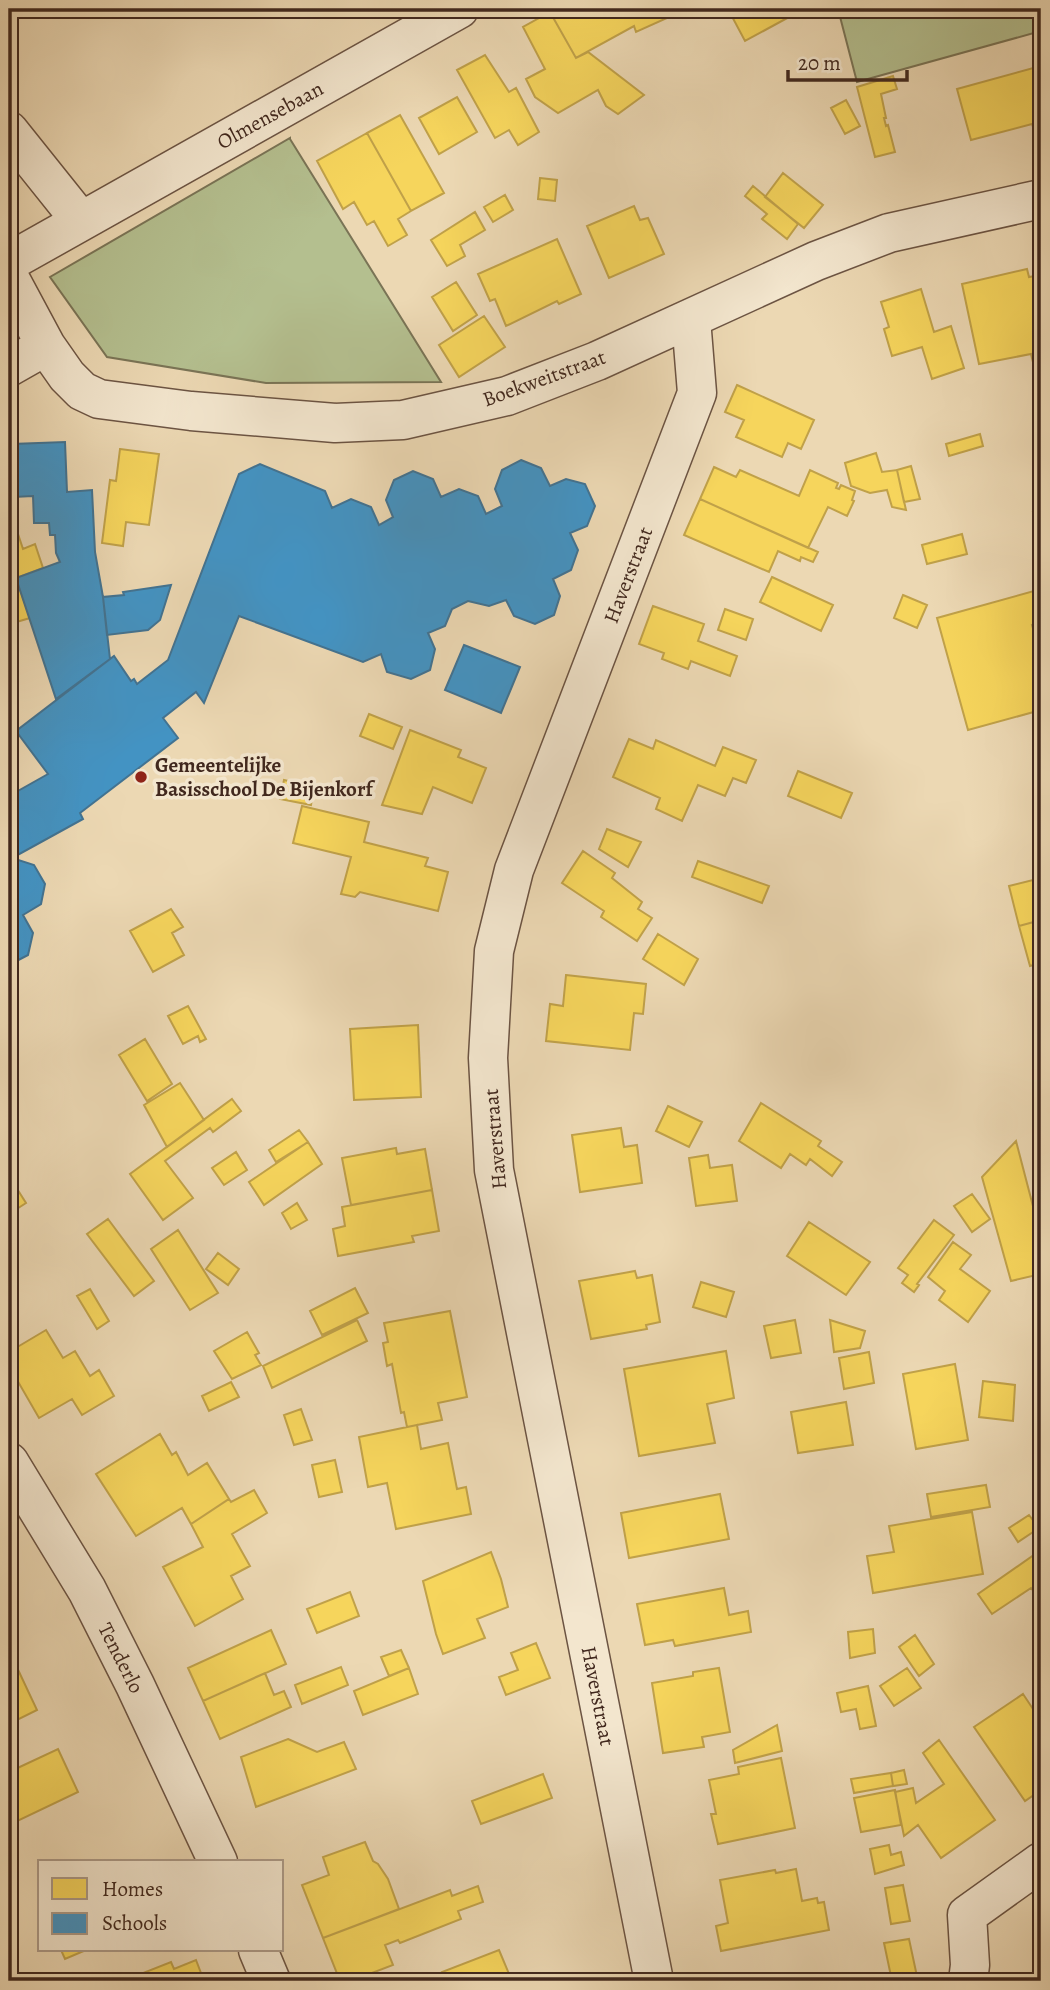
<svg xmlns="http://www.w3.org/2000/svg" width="1050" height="1990" viewBox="0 0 1050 1990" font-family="Alegreya,serif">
<rect width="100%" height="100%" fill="#ecd8b3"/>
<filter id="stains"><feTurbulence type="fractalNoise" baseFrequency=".00286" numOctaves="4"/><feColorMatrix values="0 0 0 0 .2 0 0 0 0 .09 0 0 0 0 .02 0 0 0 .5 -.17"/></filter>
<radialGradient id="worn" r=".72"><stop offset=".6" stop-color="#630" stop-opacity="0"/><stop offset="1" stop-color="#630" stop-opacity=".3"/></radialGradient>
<path fill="#b4bf8f" stroke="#7a7456" stroke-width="2" d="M838,9H1041V31L857,82Z
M290,138V139L441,382L266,383L107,357L50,277Z"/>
<path fill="#f6d55c" stroke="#c0a149" stroke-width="2" d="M555,9H657L667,18L636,32L634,26L576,58L550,12Z
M728,9H788L791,16L745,41Z
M550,12L576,58L588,52L644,95L618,114L606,106L598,90L558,113L535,97L526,79L545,69L523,27Z
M485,55L509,92L516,88L539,132L518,145L509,130L495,138L457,70Z
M1037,67L1041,81V127L1034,130L1032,124L971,140L957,89Z
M893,76L897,89L881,94L886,118H884L886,126L888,125L895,152L875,157L857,87Z
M457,97L477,132L439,154L419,118Z
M846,100L860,126L845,134L831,108Z
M400,115L444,193L411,211L367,133Z
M367,133L411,211L398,219L407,235L388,246L374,221L367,225L354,202L343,209L317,161Z
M783,173L823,205L804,228L765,197Z
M540,178L557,180L555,201L538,199Z
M753,186L798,224L787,239L762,219L767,214L745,196Z
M505,195L513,210L493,222L484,207Z
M634,206L640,220L648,218L664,254L609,278L587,226Z
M475,212L485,230L460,245L465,256L447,266L431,240Z
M557,239L581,294L559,304L557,301L506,326L495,299L490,301L478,274Z
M1027,269L1029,277L1041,275V395L1031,354L979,364L962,284Z
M456,282L477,315L453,331L432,297Z
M921,289L934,332L951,326L964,368L932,379L922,347L892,356L884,329L889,327L881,302Z
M484,316L505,347L459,377L439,345Z
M737,385L814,420L801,449L788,443L782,457L736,437L744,420L725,412Z
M980,434L983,446L949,456L946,444Z
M120,449L159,454L149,525L126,522L123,546L102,543L110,480L116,481Z
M876,453L882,472L897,470L906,510L892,507L887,490L870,493L851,486L845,463Z
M911,466L920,499L904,502L897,470Z
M714,467L736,477L740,470L799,496L810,470L838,483L836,488L839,489L841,485L855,491L852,500L854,501L847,516L828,507L808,548L700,499Z
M700,499L818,552L813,562L801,557L800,561L778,551L769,572L684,535Z
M1041,510V534L1039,535L1033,512Z
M11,513L23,549L35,544L43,568L16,578L30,618L13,623L9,611V514Z
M962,534L967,554L927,564L922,545Z
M772,577L833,605L821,631L760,602Z
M1041,589V622L1032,625L1036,639L1041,638V710L968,730L937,618Z
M903,595L927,605L917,628L894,618Z
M653,606L704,624L698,641L737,656L730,676L691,661L688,669L662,659L664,653L639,644Z
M725,609L753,619L746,640L718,630Z
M369,714L402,727L393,749L360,736Z
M410,730L461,750L458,757L486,768L472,803L433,787L422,814L382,805Z
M629,739L653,749L656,740L715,766L723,747L756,760L746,783L733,778L725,796L698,785L682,821L656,809L660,798L613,777Z
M798,771L852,793L841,818L788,796Z
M284,780L314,787L311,805L280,799Z
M302,806L369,822L364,842L428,858L425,866L448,872L438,911L360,892L355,897L341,894L351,857L293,843Z
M607,829L641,842L628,867L599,849Z
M583,851L615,873L612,878L642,902L638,909L652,918L637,941L601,917L604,911L562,883Z
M698,861L769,886L762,903L692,877Z
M1041,878V920L1019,926L1009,886Z
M171,909L183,927L172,933L184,955L153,972L130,931Z
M1041,920V963L1030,966L1019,926Z
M658,934L698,959L684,985L643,959Z
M566,975L646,984L643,1014L634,1013L630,1050L546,1041L550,1004L563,1006Z
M188,1006L206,1039L200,1042L198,1036L183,1044L168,1016Z
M418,1025L421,1097L354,1100L350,1029Z
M145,1039L172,1084L147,1101L119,1055Z
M180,1083L204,1120L167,1147L144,1105Z
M232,1099L241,1111L213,1132L210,1128L165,1161L193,1198L163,1220L130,1174Z
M761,1103L821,1141L818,1146L842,1162L832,1176L810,1159L806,1165L790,1154L781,1168L739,1141Z
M668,1106L702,1122L689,1147L656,1131Z
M621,1128L624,1147L637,1145L642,1183L580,1192L572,1135Z
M299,1130L308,1142L276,1162L269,1150Z
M1016,1141L1041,1237V1274L1011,1281L982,1177Z
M308,1142L322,1164L264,1205L249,1182Z
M396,1148L397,1154L425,1149L432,1190L351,1205L342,1158Z
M236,1152L247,1170L224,1185L212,1168Z
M708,1155L710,1168L732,1165L737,1201L696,1206L689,1158Z
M14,1184L26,1203L9,1214V1187Z
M432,1190L439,1231L412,1236L414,1242L338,1256L333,1229L345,1226L342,1207Z
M972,1194L990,1219L972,1232L954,1206Z
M1041,1194V1227L1033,1197Z
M297,1203L307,1220L291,1229L282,1213Z
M108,1219L154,1281L134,1296L87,1234Z
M934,1220L954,1235L917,1284L919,1285L914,1292L902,1283L908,1275L898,1268Z
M809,1222L870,1262L846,1295L787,1256Z
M178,1230L218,1293L190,1310L151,1249Z
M953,1242L971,1255L960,1269L990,1291L968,1322L939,1300L945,1291L928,1277Z
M218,1253L239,1269L228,1285L206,1269Z
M635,1271L637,1278L652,1275L660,1322L646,1325L647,1329L591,1339L579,1281Z
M701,1282L734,1292L726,1317L693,1307Z
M355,1288L368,1313L322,1335L310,1311Z
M90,1289L109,1321L97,1329L77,1296Z
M450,1311L467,1397L438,1403L442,1420L407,1427L404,1412L401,1413L392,1364L387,1366L383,1343L388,1342L384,1323Z
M357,1320L367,1341L272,1388L263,1366Z
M795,1320L801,1353L771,1358L764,1326Z
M830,1320L865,1331L860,1348L834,1352Z
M46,1330L63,1358L75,1351L90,1376L99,1370L114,1396L82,1415L72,1399L39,1418L9,1366V1352Z
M247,1332L259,1353L255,1355L261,1365L232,1379L214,1351Z
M726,1351L734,1398L707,1404L715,1443L639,1456L624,1369Z
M869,1352L874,1383L844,1389L839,1358Z
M955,1364L968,1440L916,1449L903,1374Z
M983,1381L1015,1385L1013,1421L979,1417Z
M231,1382L239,1397L209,1411L202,1396Z
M846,1402L853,1445L798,1453L791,1412Z
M301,1409L312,1440L294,1445L284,1415Z
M417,1425L421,1449L448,1443L457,1489L466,1487L471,1514L396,1529L387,1483L368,1487L359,1437Z
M160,1434L172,1455L176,1452L188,1475L207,1463L229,1499L191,1524L182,1508L136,1536L96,1474Z
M335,1460L342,1492L319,1497L312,1465Z
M986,1485L990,1507L931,1517L927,1494Z
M254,1490L267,1513L232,1534L250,1566L231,1576L243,1599L195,1626L163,1567L203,1547L191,1524L229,1499L231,1502Z
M720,1494L729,1539L629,1558L621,1513Z
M972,1512L983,1574L873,1593L867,1556L894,1552L889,1526Z
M1029,1515L1039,1528L1018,1542L1009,1528Z
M1041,1550V1594L1038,1596L1031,1588L992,1614L978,1594Z
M491,1552L501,1579L508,1607L477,1619L485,1638L443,1654L436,1634L423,1581Z
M724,1588L729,1615L748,1611L751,1632L675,1646L673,1640L645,1645L637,1604Z
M350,1592L359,1616L317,1633L307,1609Z
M873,1629L875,1653L850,1658L848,1632Z
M271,1630L286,1664L203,1701L188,1668Z
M915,1635L934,1664L919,1676L899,1647Z
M536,1643L550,1678L506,1695L499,1677L518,1670L511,1653Z
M401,1650L409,1668L389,1676L381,1657Z
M13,1659L37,1710L9,1724V1661Z
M341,1667L348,1685L302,1704L295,1685Z
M409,1668L418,1694L363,1715L354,1691Z
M719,1668L730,1732L702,1737L704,1747L663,1753L652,1683L693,1676V1672Z
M907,1668L921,1688L894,1706L880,1686Z
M265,1673L274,1695L284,1691L291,1707L220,1739L203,1701Z
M868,1686L876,1726L860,1729L856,1709L841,1712L837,1693Z
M1023,1694L1041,1721V1790L1025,1801L974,1727Z
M777,1725L782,1751L735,1763L733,1750Z
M288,1739L317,1752L344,1742L356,1769L256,1807L241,1757Z
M939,1740L995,1820L941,1858L918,1825L904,1836L895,1792L913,1788L916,1803L944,1784L923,1753Z
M58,1749L78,1792L9,1825V1772Z
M781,1758L795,1828L718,1844L711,1814H716L709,1780L739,1774L738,1767Z
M904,1770L907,1784L893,1786L891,1773Z
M891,1773L893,1786L854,1793L851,1779Z
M543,1774L552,1798L481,1824L472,1801Z
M895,1790L901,1825L861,1832L854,1798Z
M365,1842L373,1861L378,1864L388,1879L399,1909L323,1938L302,1885L329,1875L323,1857Z
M889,1845L891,1855L901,1852L904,1865L875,1874L870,1849Z
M796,1869L802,1901L817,1898L818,1903L824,1902L829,1930L721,1951L716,1926L728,1923L720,1880L775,1870L776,1873Z
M903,1885L910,1921L891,1924L885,1888Z
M478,1886L483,1902L458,1911L461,1919L400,1943L398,1940L385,1945L393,1965L351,1981H340L323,1938L450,1890L452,1896Z
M909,1939L918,1981H892L884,1943Z
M61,1950H86L65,1959Z
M499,1950L512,1981H446L442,1972Z
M196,1960L204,1981H130L144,1976L143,1973L171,1962L174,1969Z
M785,1975L787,1981H755Z"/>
<path fill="#4393c3" stroke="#427392" stroke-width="2" d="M65,442L67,492L92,490L95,552L103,597L110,659L56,699L16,578L60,562L56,553L55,535H50L49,523H34L33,496L14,497L12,444Z
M521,460L541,468L550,486L566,479L585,484L595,506L587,526L570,533L578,550L571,570L553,579L560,596L554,615L535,624L514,616L506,600L489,606L468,601L452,609L445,626L428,633L435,649L430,670L411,679L387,672L381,654L363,662L239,616L204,703L196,692L163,718L178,738L80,813L83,819L12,858L34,865L45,884L41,904L23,915L33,933L28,955L9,965V796L48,774L16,731L114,656L131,681L134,679L137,684L168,660L239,474L260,464L325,491L332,508L351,499L371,507L379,525L393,517L386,500L394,480L413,471L433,479L441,497L459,489L478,496L486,514L502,506L495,489L502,470Z
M171,585L160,620L148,630L107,635L103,597L124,595L123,592Z
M464,645L520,667L501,713L445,690Z"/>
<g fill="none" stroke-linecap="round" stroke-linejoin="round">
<g stroke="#6c5443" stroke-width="41">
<path id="minor" d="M9,131L81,221
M9,262L459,9
M9,277L46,346L67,376L82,391L99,399L191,411L335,423L403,420L507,396L597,361L816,261L889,233L1041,199
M9,367L46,346
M9,1462L87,1590L135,1685L218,1862
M258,1950L271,1981
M654,1981L494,1170L488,1058L494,951L514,870L697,393L691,319
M968,1981L970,1965L967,1915L1041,1862"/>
</g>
<use href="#minor" stroke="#f3e6ce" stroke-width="38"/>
</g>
<circle fill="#8f2418" stroke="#f3e6ce" stroke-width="2.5" cx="141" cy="777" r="7"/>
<g text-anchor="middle" stroke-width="7" stroke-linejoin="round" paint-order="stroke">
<g font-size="21" fill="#41281e" stroke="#f3e6ce">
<text transform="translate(270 115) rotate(-29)" y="7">Olmensebaan</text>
<text transform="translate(544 378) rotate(-20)" y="7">Boekweitstraat</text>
<text transform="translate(628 575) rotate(-69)" y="7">Haverstraat</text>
<text transform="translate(495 1139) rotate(-95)" y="7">Haverstraat</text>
<text transform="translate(121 1658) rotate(63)" y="7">Tenderlo</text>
<text transform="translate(598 1696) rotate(79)" y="7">Haverstraat</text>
</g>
<g font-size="21" font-weight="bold" fill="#41281e" stroke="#f3e6ce" text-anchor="start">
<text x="155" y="772">Gemeentelijke<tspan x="155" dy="24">Basisschool De Bijenkorf</tspan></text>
</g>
</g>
<rect width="1050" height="1990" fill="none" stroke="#ecd8b3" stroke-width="35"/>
<rect x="10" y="10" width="1029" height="1969" fill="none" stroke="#41281e" stroke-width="3.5"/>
<rect x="18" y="18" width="1015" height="1955" fill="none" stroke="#41281e" stroke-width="2"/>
<rect x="38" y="1860" width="245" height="91" fill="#f3e6ce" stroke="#ac9a88" stroke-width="2"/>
<rect x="52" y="1878" width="35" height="21" fill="#f6d55c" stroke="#ac9a88" stroke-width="2"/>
<text x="102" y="1896" font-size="21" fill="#41281e">Homes</text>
<rect x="52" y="1913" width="35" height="21" fill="#4393c3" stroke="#ac9a88" stroke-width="2"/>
<text x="102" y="1930" font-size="21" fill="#41281e">Schools</text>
<path d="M788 70v10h119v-10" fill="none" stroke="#41281e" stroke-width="3.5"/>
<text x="798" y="70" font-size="21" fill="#41281e" stroke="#f3e6ce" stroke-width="5" paint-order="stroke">20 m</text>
<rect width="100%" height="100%" filter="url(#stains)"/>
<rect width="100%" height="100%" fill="url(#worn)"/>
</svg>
